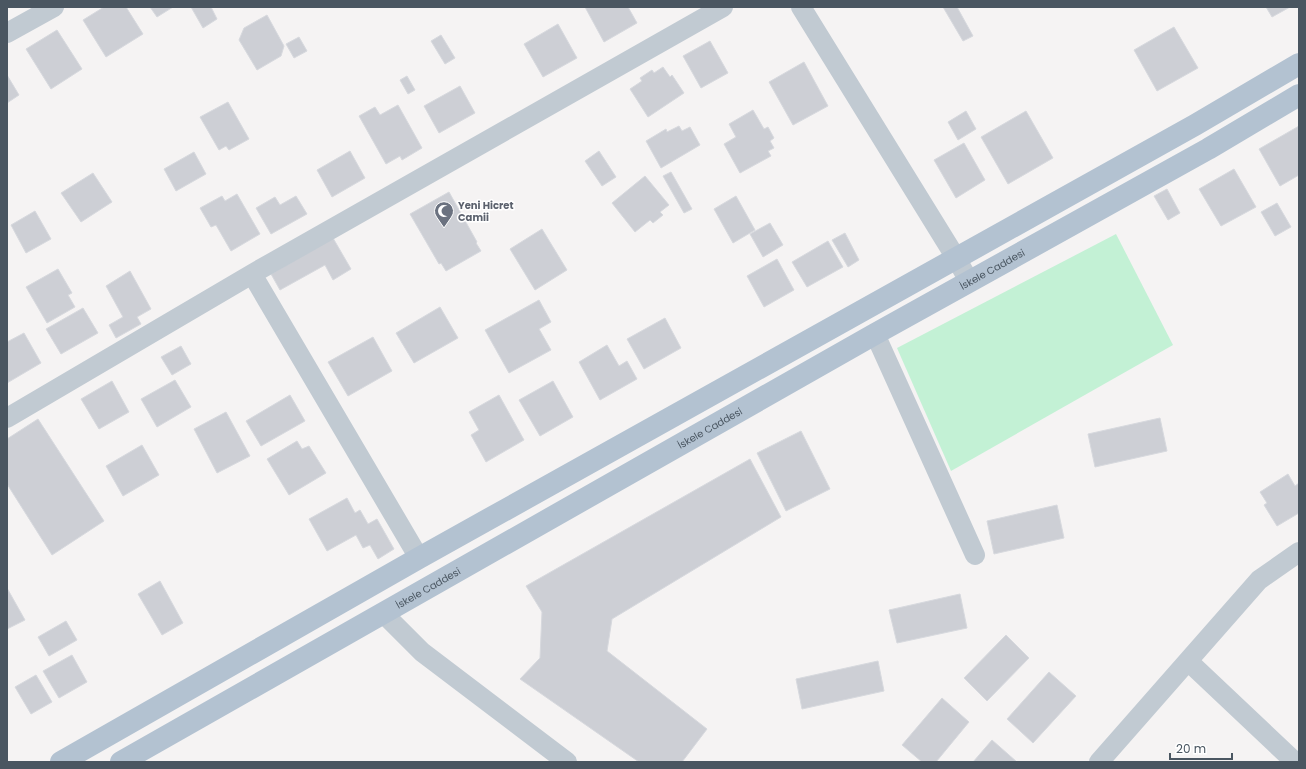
<svg xmlns="http://www.w3.org/2000/svg" width="1306" height="769" viewBox="0 0 1306 769" font-family="Poppins,sans-serif">
<rect width="100%" height="100%" fill="#f5f3f3"/>
<path fill="#c3f1d5" d="M1116,234L1173,345L951,471L897,348Z"/>
<path fill="#cdcfd5" stroke="#d7d9de" d="M104,7H126L143,34L106,57L83,20Z
M150,7H173L157,17Z
M191,7H211L217,19L203,28Z
M585,7H628L637,23L604,42Z
M943,7H957L973,36L963,41Z
M1266,7H1290L1272,17Z
M267,15L284,46L281,56L257,70L239,40L244,28Z
M558,24L577,58L543,77L524,44Z
M1174,27L1198,68L1157,91L1134,50Z
M57,30L82,69L51,89L26,49Z
M441,35L455,58L445,64L431,41Z
M299,37L307,51L294,58L286,44Z
M710,41L728,73L701,88L683,56Z
M804,62L828,106L793,125L769,82Z
M663,67L670,77L672,75L684,93L648,117L630,89L642,81L640,78L652,70L654,73Z
M7,75L19,95L7,103Z
M407,76L415,90L408,94L400,80Z
M460,86L475,113L439,133L424,106Z
M228,102L249,139L229,150L226,146L219,150L200,117Z
M398,105L422,148L402,160L400,156L386,164L359,116L375,107L380,115Z
M753,110L764,129L768,127L774,138L770,141L774,148L768,151L771,156L740,173L724,144L736,137L729,124Z
M966,111L976,129L958,140L948,122Z
M1026,111L1053,158L1008,184L981,137Z
M679,126L682,131L690,127L700,145L661,168L646,141L666,129L667,132Z
M1299,126V175L1280,186L1259,149Z
M964,143L985,180L956,198L934,160Z
M350,151L365,178L332,197L317,170Z
M599,151L616,177L602,186L585,161Z
M194,152L206,174L176,191L164,169Z
M1234,169L1256,207L1221,226L1199,189Z
M671,172L692,209L684,213L663,176Z
M93,173L112,202L81,222L61,193Z
M645,176L669,205L660,212L663,215L653,223L650,220L635,232L612,203Z
M1167,189L1180,213L1168,220L1154,196Z
M449,192L477,242L476,243L481,251L446,271L441,263L439,264L410,214Z
M237,194L260,234L231,251L216,225L211,227L200,208L222,196L225,201Z
M296,196L307,214L271,234L256,208L275,197L280,205Z
M736,196L755,230L733,243L714,209Z
M1277,203L1291,227L1275,236L1261,212Z
M35,211L51,239L26,253L11,225Z
M770,223L783,245L763,257L750,234Z
M542,229L567,270L535,290L510,249Z
M845,233L859,260L848,267L832,240Z
M333,238L351,269L333,280L325,265L280,290L271,274Z
M828,241L843,267L807,287L792,262Z
M777,259L794,290L764,307L747,276Z
M58,269L72,293L68,295L75,307L47,323L26,287Z
M130,271L151,309L137,317L141,324L116,338L109,325L123,317L106,286Z
M539,300L551,322L539,329L551,350L509,373L485,330Z
M440,307L458,338L414,363L396,333Z
M83,308L98,333L61,354L46,329Z
M665,318L681,348L644,369L627,339Z
M24,333L41,363L7,383V342Z
M373,337L392,371L348,396L328,362Z
M607,345L619,366L627,361L637,379L600,400L579,362Z
M181,346L191,364L172,375L161,357Z
M175,380L191,407L157,427L141,399Z
M112,381L129,412L99,429L81,399Z
M553,381L573,417L540,436L519,400Z
M290,395L305,421L261,446L246,421Z
M499,395L524,440L486,462L471,435L479,430L469,412Z
M226,412L250,456L217,473L194,429Z
M1160,418L1167,451L1095,467L1088,434Z
M38,419L104,521L52,555L7,484V439Z
M801,431L830,489L786,511L757,453Z
M297,441L302,449L309,446L326,473L289,495L267,459Z
M142,445L159,475L123,496L106,466Z
M750,459L781,517L612,619L607,651L707,729L682,762H639L520,679L540,658L542,612L526,586Z
M1288,474L1295,486L1299,483V513L1277,526L1264,505L1267,503L1260,492Z
M347,498L355,513L360,510L368,524L377,519L394,549L378,559L370,545L363,548L356,535L327,551L309,519Z
M1057,505L1064,538L994,554L987,521Z
M160,581L183,623L162,635L138,594Z
M7,588L25,620L7,629Z
M960,594L967,628L897,643L889,610Z
M66,621L77,640L49,656L38,637Z
M1006,635L1029,658L987,701L964,678Z
M72,655L87,682L59,698L43,671Z
M878,661L884,691L802,709L796,679Z
M1049,672L1076,696L1033,743L1007,719Z
M36,675L52,702L31,714L15,687Z
M942,698L969,722L936,762H922L902,745Z
M992,740L1017,762H973Z"/>
<g fill="none" stroke-linecap="round" stroke-linejoin="round">
<path stroke="#c1cad2" stroke-width="20" d="M801,7L956,258L969,281
M7,33L54,7
M252,274L419,558
M875,334L975,555
M7,418L252,274L723,7
M383,613L422,652L567,762
M1188,661L1295,762
M1099,762L1259,580L1299,552"/>
<g stroke="#b3c2d1" stroke-width="22">
<path d="M61,762L419,558L1195,125L1299,64"/>
<path id="s1" d="M121,762L875,334L1208,149L1299,95"/>
</g>
</g>
<defs>
<g id="mosque-pin" transform="scale(1)"><path d="M0 17L-7.5 6A9.5 9.5 0 1 1 7.5 6Z" fill="#6b7280" stroke="#fff"/><path d="M3.5-4.9A6 6 0 1 0 3.5 4.9A5 5 0 1 1 3.5-4.9Z" fill="#fff"/></g>
</defs>
<g fill-rule="evenodd">
<use href="#mosque-pin" x="444" y="211"/>
</g>
<g text-anchor="middle" stroke-width="3" stroke-linejoin="round" paint-order="stroke">
<g font-size="10" font-weight="bold" fill="#5b616d" stroke="#fff" text-anchor="start">
<text x="458" y="209">Yeni Hicret<tspan x="458" dy="12">Camii</tspan></text>
</g>
<g font-size="10" fill="#4a5661" stroke="#fff">
<text dy="4" stroke="none"><textPath href="#s1" startOffset="1001">İskele Caddesi</textPath></text>
<text dy="4" stroke="none"><textPath href="#s1" startOffset="677">İskele Caddesi</textPath></text>
<text dy="4" stroke="none"><textPath href="#s1" startOffset="353">İskele Caddesi</textPath></text>
</g>
</g>
<rect width="1306" height="769" fill="none" stroke="#4a5661" stroke-width="16"/>
<path d="M1170 753v6h62v-6" fill="none" stroke="#4a5661" stroke-width="2"/>
<text x="1176" y="753" font-size="12" fill="#4a5661" stroke="#ffffff" stroke-width="3" paint-order="stroke">20 m</text>
</svg>
